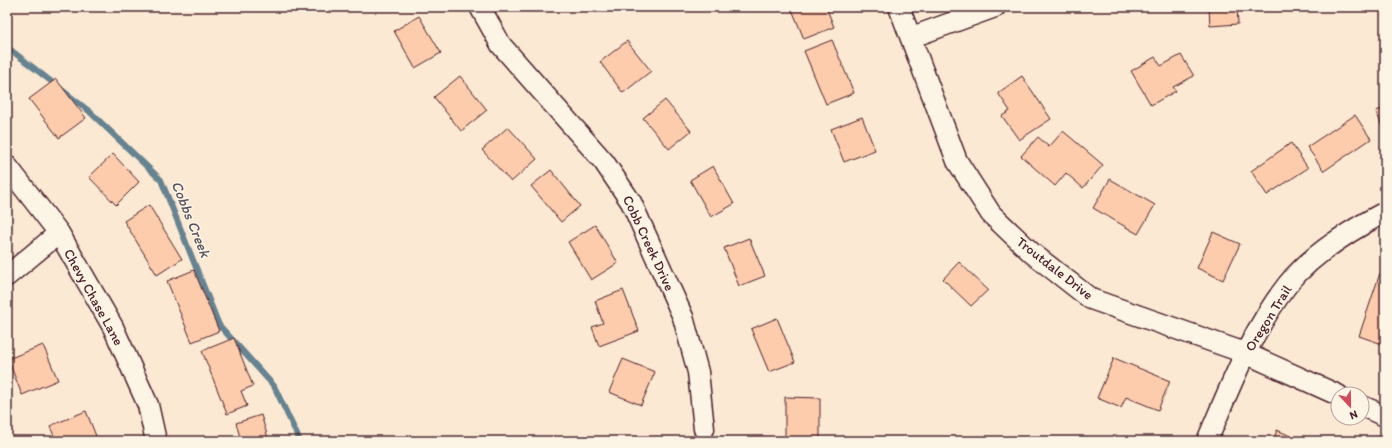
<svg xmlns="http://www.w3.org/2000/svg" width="1392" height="448" viewBox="0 0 1392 448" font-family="Itim,sans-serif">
<rect width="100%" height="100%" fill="#fce9d4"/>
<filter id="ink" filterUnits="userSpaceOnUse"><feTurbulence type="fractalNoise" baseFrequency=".025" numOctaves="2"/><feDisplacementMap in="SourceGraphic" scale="8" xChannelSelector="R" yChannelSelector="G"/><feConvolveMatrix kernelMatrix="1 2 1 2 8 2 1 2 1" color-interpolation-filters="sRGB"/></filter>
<g filter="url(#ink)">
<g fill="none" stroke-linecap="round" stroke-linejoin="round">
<path stroke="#658390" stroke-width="6" d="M7,47L89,111L161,180L219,325L274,386L300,441"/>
</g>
<path fill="#fdccac" stroke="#4a1f2b" d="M791,7H826L834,27L804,39Z
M1209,7H1237L1238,24L1210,26Z
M419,16L441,53L415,68L394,31Z
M832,40L854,93L826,104L804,51Z
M627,41L651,71L623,93L600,62Z
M1181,55L1194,76L1173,87L1176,91L1151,105L1131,71L1155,57L1161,66Z
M460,76L487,110L461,131L434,97Z
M1022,76L1051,119L1019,140L1002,116L1010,111L998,93Z
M56,79L86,118L59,138L29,99Z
M665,100L691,131L669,149L643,118Z
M1385,108V134L1376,111Z
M1355,115L1371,139L1324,171L1307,147Z
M862,117L875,150L844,162L831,129Z
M508,127L537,159L511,182L482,150Z
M1063,131L1103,165L1083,188L1066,173L1055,186L1021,156L1038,137L1049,147Z
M1291,143L1308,168L1267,195L1251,171Z
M113,154L139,182L116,205L89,177Z
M713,166L734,204L711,217L690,180Z
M551,170L580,206L561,222L531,186Z
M1110,179L1155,205L1138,234L1093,208Z
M149,205L182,259L157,275L124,221Z
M595,225L618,263L591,280L568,242Z
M1213,232L1240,244L1223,280L1197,268Z
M749,238L765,276L739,286L724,248Z
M959,262L988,290L971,306L943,279Z
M194,270L219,331L192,342L167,281Z
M1380,273L1385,274V345L1359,336Z
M623,290L639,331L599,346L592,327L603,323L595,301Z
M777,318L795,362L769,372L751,329Z
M234,338L253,386L241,391L247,406L227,414L202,351Z
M43,345L58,380L22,395L8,359Z
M1114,358L1170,381L1158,410L1126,397L1121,408L1097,398Z
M623,359L655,372L641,405L609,392Z
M785,397L820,398V441H785Z
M86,411L98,441H56L50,426Z
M261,415L269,441H228L240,437L236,423Z
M1277,430L1302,441H1273Z"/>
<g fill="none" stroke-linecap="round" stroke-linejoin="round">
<g stroke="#4a1f2b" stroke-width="23">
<path id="street" d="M480,7L501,45L604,162L631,202L683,317L698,372L704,429
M899,7L957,161L991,214L1032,253L1091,299L1245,353L1338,395
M912,37L995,7
M7,166L59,233L113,327L148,405L156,441
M7,276L59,233
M1362,406L1385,416
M1207,441C1230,387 1251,331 1288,284C1313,253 1351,230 1385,212"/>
</g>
<use href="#street" stroke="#fcf5e5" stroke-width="20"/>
</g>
</g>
<g text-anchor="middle" stroke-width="3" stroke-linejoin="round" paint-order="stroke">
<g font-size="14" fill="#4a1f2b" stroke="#fcf5e5">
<text transform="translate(649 243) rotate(65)" y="5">Cobb Creek Drive</text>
<text transform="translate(1055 268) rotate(38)" y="5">Troutdale Drive</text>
<text transform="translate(94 297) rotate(61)" y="5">Chevy Chase Lane</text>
<text transform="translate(1268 318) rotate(-58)" y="5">Oregon Trail</text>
</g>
<g font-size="15" font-style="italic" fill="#58515e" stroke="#fcf5e5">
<text transform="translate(191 219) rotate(68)" y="5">Cobbs Creek</text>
</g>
</g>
<rect width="1392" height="448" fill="none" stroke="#fcf5e5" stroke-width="24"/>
<rect x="12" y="12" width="1368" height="424" fill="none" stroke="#4a1f2b" stroke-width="1.5" filter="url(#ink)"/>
<g transform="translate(1350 406) rotate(158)"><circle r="19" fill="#fcf5e5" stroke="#b59f9b"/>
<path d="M0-3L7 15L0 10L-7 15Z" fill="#d1495b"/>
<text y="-6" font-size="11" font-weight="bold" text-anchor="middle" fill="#4a1f2b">N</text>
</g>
</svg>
